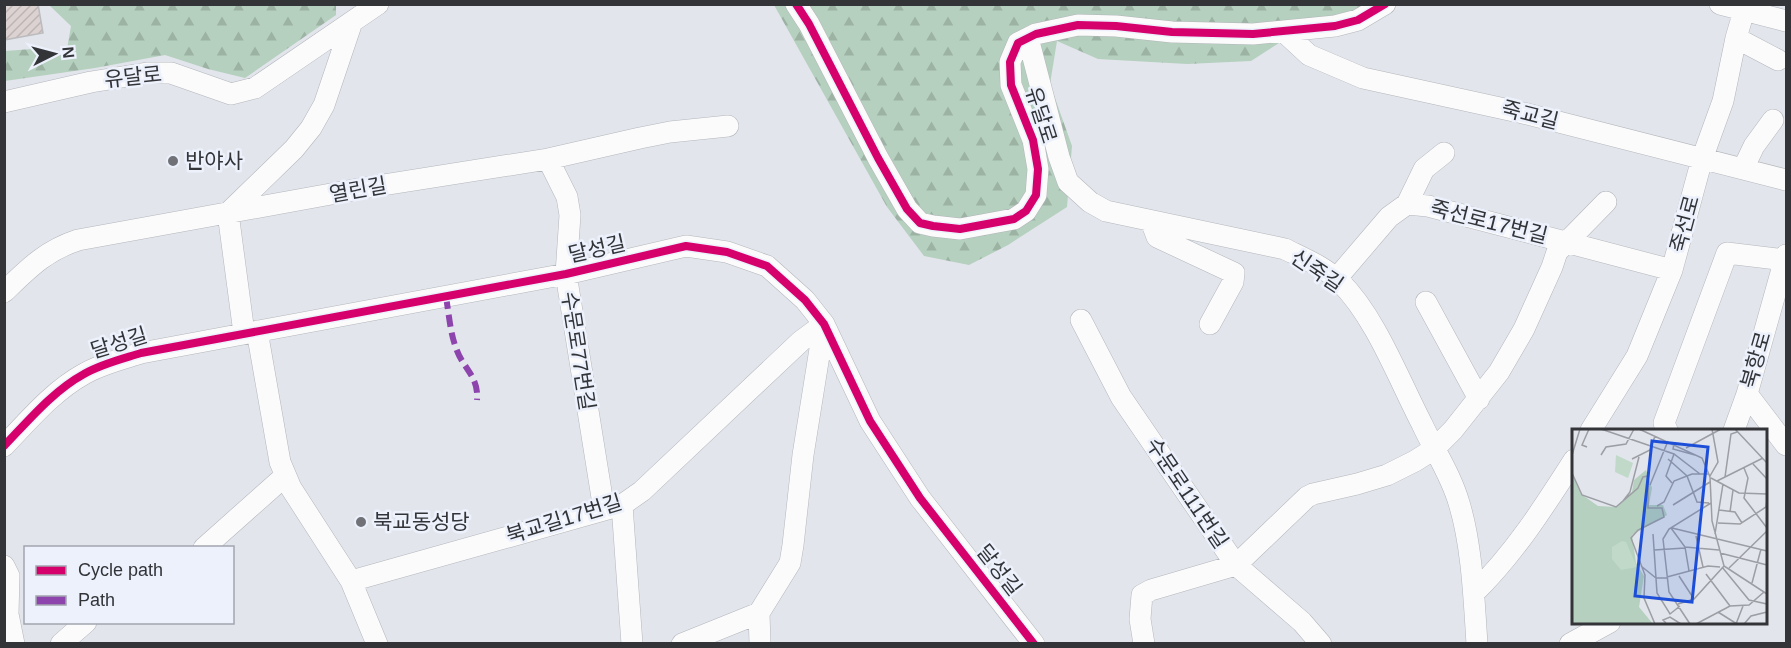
<svg xmlns="http://www.w3.org/2000/svg" width="1791" height="648" viewBox="0 0 1791 648" font-family="Arial,'Noto Sans KR',sans-serif">
<defs>
<pattern id="forest-firs" width="22" height="20" patternUnits="userSpaceOnUse" patternTransform="scale(1.5)"><rect width="22" height="20" fill="#b5d0be"/><path d="M5 1l3.5 6h-7zM16 11l3.5 6h-7z" fill="#9cb3a4"/></pattern>
<pattern id="building-hatch" width="6" height="6" patternUnits="userSpaceOnUse" patternTransform="scale(1.5)"><rect width="6" height="6" fill="#dcd2d2"/><path d="M-1 1l2-2M0 6l6-6M5 7l2-2" fill="none" stroke="#bdb5b5"/></pattern>
</defs>
<rect width="100%" height="100%" fill="#e2e5ec"/>
<path fill="url(#forest-firs)" d="M49,5L336,4V15L245,78L208,69L165,55L95,68L5,81V51L32,49L66,55L71,26Z
M774,5H1383L1301,29L1251,61L1187,64L1098,59L1057,41L1050,84L1072,146L1067,207L1008,245L969,265L924,256L887,207Z"/>
<path fill="url(#building-hatch)" stroke="#bcbbbd" stroke-width="1.5" d="M4,4H38L43,33L4,40Z"/>
<g fill="none" stroke-linecap="round" stroke-linejoin="round">
<g stroke="#b3b6ba" stroke-width="22">
<path id="minor" d="M796,4L809,24L878,158L907,209L920,223L933,226L960,229L1014,219L1026,211L1036,195L1038,169L1033,140L1011,85L1010,62L1018,43L1036,34L1078,25L1116,26L1172,32L1253,34L1335,26L1358,20L1385,4
M1720,4L1786,21
M1283,31L1309,55L1363,78L1523,113L1786,180
M1028,38L1059,157L1068,182L1090,202L1106,211L1285,249C1303,258 1325,267 1340,282C1375,316 1399,380 1422,424C1434,450 1451,475 1459,503C1472,545 1474,599 1477,644
M1736,38L1778,60
M4,102L91,82L147,73H171L231,94L255,88L378,4
M548,159L567,197L570,215L566,274L604,510
M1743,169L1754,146L1773,120
M1407,204L1424,169L1444,153
M1151,221L1157,237L1234,273L1233,282L1210,324
M1336,279L1389,217L1407,204L1428,206L1672,270
M4,292C29,268 45,251 78,240L364,188L548,159L640,138L670,132L728,126
M1426,302L1479,399
M1081,320L1121,397L1236,565L1302,622L1321,644
M257,331L280,462L291,488L351,581L377,644
M244,333L228,213L294,149L311,128L324,105L352,22
M1747,394L1786,445
M1591,430L1637,356L1672,270L1702,159L1723,101L1736,38L1746,4
M1667,430L1664,423L1727,253L1785,260
M1734,430L1747,394L1786,255
M4,446C29,420 53,391 84,374C101,364 122,359 141,353L566,274L686,246L727,252L767,266L805,300L824,324L870,421L920,498L1034,644
M622,505L632,644
M204,548L285,476
M4,566L9,576L8,614L14,644
M351,581L622,505L642,491L801,341L824,324
M1474,593C1514,554 1544,507 1574,460
M61,644L86,622
M682,644L759,613
M760,644L759,613L790,563L793,545L803,455L824,324
M1144,644L1140,619L1142,595L1151,590L1236,565L1307,497L1313,494L1357,484L1387,475L1415,461L1434,449L1453,430L1499,372L1524,329L1552,267L1557,252L1606,202
M1570,644L1610,622"/>
</g>
<use href="#minor" stroke="#fbfbfc" stroke-width="21"/>
<path stroke="#8e44ad" stroke-width="6" stroke-dasharray="12 6" stroke-linecap="butt" d="M446,297C449,314 450,332 456,348C463,369 479,376 477,400"/>
<g stroke="#ecf1fc" stroke-width="11">
<path id="cycleway" d="M796,4L809,24L878,158L907,209L920,223L933,226L960,229L1014,219L1026,211L1036,195L1038,169L1033,140L1011,85L1010,62L1018,43L1036,34L1078,25L1116,26L1172,32L1253,34L1335,26L1358,20L1385,4
M4,446C29,420 53,391 84,374C101,364 122,359 141,353L566,274L686,246L727,252L767,266L805,300L824,324L870,421L920,498L1034,644"/>
</g>
<use href="#cycleway" stroke="#d6006c" stroke-width="8"/>
</g>
<g fill="#707277" stroke="#ecf1fc" stroke-width="2">
<circle cx="173" cy="161" r="6"/>
<circle cx="361" cy="522" r="6"/>
</g>
<g text-anchor="middle" stroke-width="5" stroke-linejoin="round" paint-order="stroke">
<g font-size="21" fill="#323438" stroke="#ecf1fc">
<text transform="translate(133 77) rotate(-6)" y="7">유달로</text>
<text transform="translate(1041 115) rotate(72)" y="7">유달로</text>
<text transform="translate(1530 115) rotate(14)" y="7">죽교길</text>
<text transform="translate(358 190) rotate(-10)" y="7">열린길</text>
<text transform="translate(1489 222) rotate(14)" y="7">죽선로17번길</text>
<text transform="translate(1685 224) rotate(-75)" y="7">죽선로</text>
<text transform="translate(597 249) rotate(-13)" y="7">달성길</text>
<text transform="translate(1317 271) rotate(34)" y="7">신죽길</text>
<text transform="translate(119 343) rotate(-17)" y="7">달성길</text>
<text transform="translate(578 351) rotate(81)" y="7">수문로77번길</text>
<text transform="translate(1756 360) rotate(-74)" y="7">북항로</text>
<text transform="translate(1187 493) rotate(56)" y="7">수문로111번길</text>
<text transform="translate(564 519) rotate(-17)" y="7">북교길17번길</text>
<text transform="translate(999 570) rotate(52)" y="7">달성길</text>
</g>
<g font-size="21" fill="#323438" stroke="#ecf1fc" text-anchor="start">
<text x="185" y="168">반야사</text>
<text x="373" y="529">북교동성당</text>
</g>
</g>
<g transform="translate(1572 429)">
<rect width="195" height="195" fill="#e2e5ec"/>
<path d="M74,41L80,59L77,76H91L95,86L60,106L64,134L72,147L67,178L81,195H0V45L9,65L26,77L44,78L60,63L62,51Z" fill="#b5d0be"/>
<path d="M50,112L54,113L65,138L49,141L40,130V118Z" fill="#c0d9c8"/>
<path d="M44,26L61,34L56,49L43,43Z" fill="#c0d9c8"/>
<path fill="none" stroke="#9c9ea4" stroke-width="1.5" d="M29,0L102,25L128,45M67,0L130,29L138,48L140,92L152,137L195,165M163,0L195,34M102,15L101,20L123,26M15,18L10,16L17,0M114,19L149,0M0,26L8,0M29,26L34,18L54,15L62,0M60,30L78,21L83,7M96,30L115,47L125,73L137,74M181,35L195,50M172,39L176,49L172,69L195,99M0,44L10,66L44,78L66,59L71,48L76,47V79H90L92,88L66,101L59,109L73,146L72,169L83,195M138,47L146,33L140,0M153,48L159,5L165,3M139,49L167,64L195,65M145,52L191,29M100,54L94,47L102,25M78,56L96,12M51,72L58,63L67,28M101,76L138,53M85,77L92,73L102,52L120,45H137M147,81L163,83L170,94M158,83L161,61M146,94L168,95L194,78L195,71M99,99L113,118L117,142M100,99L195,122M81,105L85,164L98,185L108,177M143,105L151,55M124,107L131,138M113,118L147,121M82,121L113,119M148,124L195,136M69,137L84,149H95M150,138L177,171L195,175M157,139L195,102M134,145L158,177M107,147L122,170M95,148L136,137L148,138M180,154L189,120M106,175L122,170L152,137M146,183L165,195M94,194L91,191L98,188L109,195M118,195L97,163L91,110L97,100L139,74M124,195L158,177L177,176L192,163M164,195L171,177M172,195L179,187L195,183"/>
<path fill="#1d4ed8" fill-opacity="0.15" stroke="#1d4ed8" stroke-width="3" d="M80,12L136,18L120,173L63,167Z"/>
<rect width="195" height="195" fill="none" stroke="#323438" stroke-width="3"/>
</g>
<rect width="1791" height="648" fill="none" stroke="#323438" stroke-width="12"/>
<rect x="24" y="546" width="210" height="78" fill="#ecf1fc" stroke="#a2a5ae" stroke-width="1.5"/>
<rect x="36" y="566" width="30" height="9" fill="#d6006c" stroke="#a2a5ae" stroke-width="1.5"/>
<text x="78" y="576" font-size="18" fill="#323438">Cycle path</text>
<rect x="36" y="596" width="30" height="9" fill="#8e44ad" stroke="#a2a5ae" stroke-width="1.5"/>
<text x="78" y="606" font-size="18" fill="#323438">Path</text>
<g transform="translate(54 54) rotate(84)" stroke="#ecf1fc" stroke-width="4.5" paint-order="stroke">
<path d="M0-4.5L10 22L0 15L-10 22Z" fill="#323438"/>
<text y="-9" font-size="16" font-weight="bold" text-anchor="middle" fill="#323438">N</text>
</g>
</svg>
